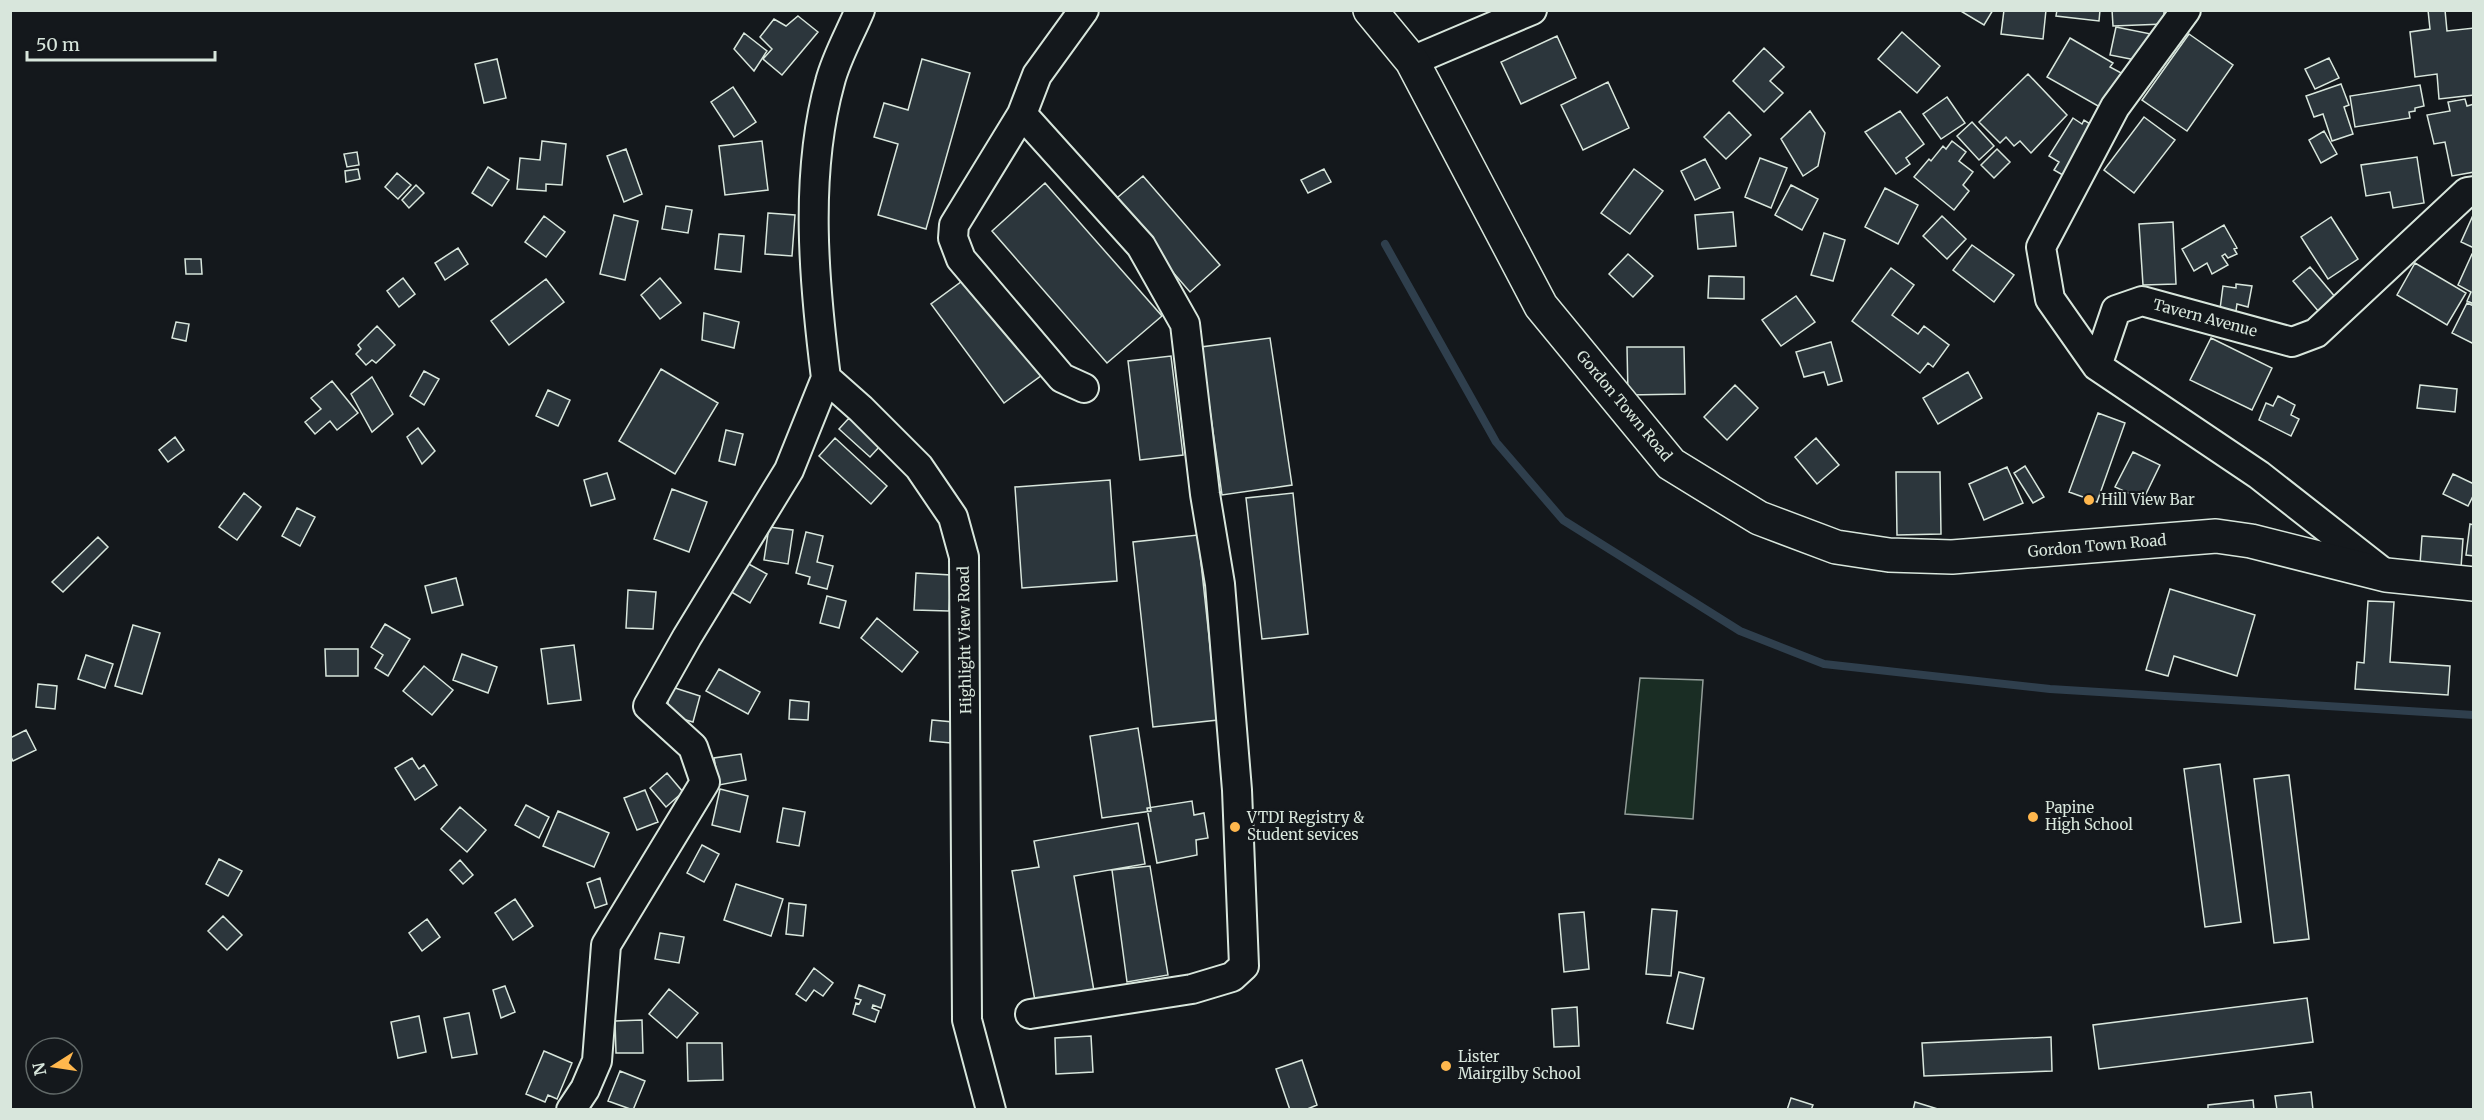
<svg xmlns="http://www.w3.org/2000/svg" width="2484" height="1120" viewBox="0 0 2484 1120" font-family="Merriweather,serif">
<rect width="100%" height="100%" fill="#14181c"/>
<path fill="#1a2d24" stroke="#939e99" stroke-width="1.5" d="M1640,678L1703,680L1693,819L1625,814Z"/>
<g fill="none" stroke-linecap="round" stroke-linejoin="round">
<path stroke="#2f3f4d" stroke-width="8" d="M1385,244L1496,442L1563,520L1740,631L1824,664L2050,689L2474,715"/>
</g>
<path fill="#2c363c" stroke="#d8e6dc" stroke-width="1.5" d="M1959,10H1993L1984,25Z
M2004,10H2046L2043,39L2001,34Z
M2057,10H2100L2099,21L2056,16Z
M2112,10H2164V24L2113,26Z
M2428,10H2445L2447,31L2474,28V95L2439,99L2437,74L2415,77L2410,32L2430,29Z
M798,16L818,32L782,75L763,59L772,49L760,37L774,19L786,26Z
M2116,27L2151,34L2146,62L2110,55Z
M1902,32L1940,66L1917,93L1878,59Z
M744,33L767,51L754,71L734,49Z
M2189,34L2233,65L2187,131L2142,100Z
M1557,36L1576,78L1521,104L1501,62Z
M2070,38L2113,63L2110,67L2125,75L2105,110L2047,77Z
M1764,48L1784,67L1770,81L1783,93L1764,112L1733,81Z
M2329,58L2339,78L2315,89L2305,69Z
M497,59L506,98L484,103L475,64Z
M922,59L970,73L926,229L878,215L898,144L874,137L884,103L908,110Z
M2028,74L2067,115L2031,153L2020,141L2014,146L2006,137L2000,143L1979,122Z
M1608,82L1629,128L1583,150L1561,105Z
M2341,84L2349,105L2344,107L2353,134L2332,141L2323,114L2314,117L2306,96Z
M2420,85L2424,106L2415,108V111L2409,112L2410,118L2355,127L2350,96Z
M733,87L756,122L734,137L711,102Z
M1947,97L1965,123L1941,139L1923,114Z
M2465,99L2467,106L2474,104V172L2452,176L2445,142L2434,144L2427,115L2450,111L2448,102Z
M1810,111L1825,133L1818,166L1803,176L1781,139Z
M1900,111L1924,144L1906,158L1910,164L1896,174L1865,132Z
M1729,112L1751,135L1726,159L1704,137Z
M2144,117L2175,140L2134,193L2104,170Z
M2073,118L2082,124L2084,120L2098,129L2068,178L2054,170L2059,162L2049,156Z
M1972,122L1994,146L1979,160L1957,136Z
M2324,131L2337,154L2321,163L2309,140Z
M542,141L566,144L562,185L546,184V191L517,189L520,158L540,160Z
M762,141L768,190L725,195L719,146Z
M1952,141L1966,152L1959,161L1973,172L1963,185L1969,191L1954,210L1914,177L1929,159L1931,161L1943,146L1946,149Z
M626,149L642,194L624,202L607,156Z
M1997,149L2010,162L1994,178L1981,165Z
M357,152L359,165L347,167L344,154Z
M2417,157L2424,203L2393,208L2390,192L2366,196L2361,165Z
M1760,158L1787,168L1771,208L1745,197Z
M1705,159L1720,188L1695,200L1681,171Z
M488,167L509,180L492,206L472,193Z
M358,169L360,179L346,182L345,171Z
M1324,169L1331,182L1308,193L1301,180Z
M1634,169L1663,191L1630,234L1601,213Z
M397,173L411,185L398,199L385,187Z
M1143,176L1220,265L1190,292L1112,202Z
M1045,183L1162,316L1107,363L992,231Z
M416,185L424,193L409,208L402,200Z
M1791,185L1818,199L1802,230L1775,215Z
M1885,188L1918,205L1898,244L1865,227Z
M666,206L692,210L688,233L662,229Z
M1733,212L1736,246L1698,249L1695,215Z
M768,213L795,215L792,256L765,254Z
M2474,213V248L2461,242Z
M614,215L638,221L625,280L600,274Z
M544,216L565,232L546,257L525,242Z
M1942,216L1966,239L1947,259L1923,236Z
M2331,217L2358,259L2328,279L2301,237Z
M2173,222L2176,284L2143,285L2139,224Z
M2224,225L2237,248L2234,249L2237,254L2228,258L2225,254L2222,256L2228,265L2212,274L2207,263L2194,271L2182,249Z
M1824,233L1845,240L1833,281L1811,275Z
M719,234L744,236L741,272L715,269Z
M1972,245L2014,275L1994,302L1953,270Z
M458,248L468,264L445,280L435,263Z
M1628,254L1653,276L1633,297L1609,274Z
M2472,254H2474V304L2467,301L2471,292L2458,285Z
M185,259H201L202,274H186Z
M2415,263L2466,293L2447,325L2397,295Z
M2310,267L2336,298L2319,312L2293,281Z
M1891,268L1914,285L1892,315L1918,334L1924,326L1949,345L1933,367L1928,363L1920,373L1852,321Z
M969,276L1042,375L1004,403L931,304Z
M1709,276L1744,277V299L1708,298Z
M403,278L415,294L399,307L387,291Z
M660,278L681,303L660,319L641,295Z
M546,279L564,302L509,345L491,321Z
M2236,284L2252,286L2248,307L2237,304L2236,311L2220,309L2223,286L2236,288Z
M1796,296L1815,322L1781,346L1762,320Z
M2467,303L2474,306V344L2452,333Z
M704,313L739,322L734,348L702,340Z
M176,322L189,324L186,341L172,338Z
M377,326L395,345L376,363L372,360L366,365L356,354L361,349L358,345Z
M1270,338L1292,485L1222,495L1201,347Z
M2211,338L2272,368L2252,410L2190,380Z
M1831,342L1842,381L1828,385L1824,372L1804,377L1796,352Z
M1627,347H1684L1685,394L1628,395Z
M1171,356L1183,455L1140,460L1128,361Z
M661,369L718,403L675,474L619,441Z
M424,371L439,379L424,405L410,396Z
M1968,372L1982,398L1938,424L1923,398Z
M372,377L393,414L372,432L351,394Z
M332,381L358,413L337,430L330,421L315,434L305,422L321,409L311,398Z
M1735,385L1758,408L1727,440L1704,417Z
M2420,385L2457,389L2455,412L2417,408Z
M548,390L570,400L558,426L536,416Z
M2278,396L2295,405L2291,415L2299,419L2291,436L2259,420L2266,403L2273,406Z
M2098,413L2125,423L2097,502L2069,492Z
M849,418L880,446L870,457L839,429Z
M418,428L435,451L422,464L407,437Z
M726,430L743,434L735,465L719,461Z
M175,437L184,450L168,462L159,450Z
M835,438L887,486L871,504L819,456Z
M1816,438L1839,465L1817,484L1795,457Z
M2133,452L2160,465L2143,500L2115,487Z
M2025,466L2044,497L2033,503L2014,473Z
M2007,467L2023,503L1984,520L1969,484Z
M1896,472H1940L1941,534L1897,535Z
M607,473L615,499L591,506L584,480Z
M2453,474L2474,484V494L2468,506L2443,494Z
M1110,480L1117,581L1022,588L1015,487Z
M672,489L707,502L689,552L654,539Z
M244,493L261,507L237,540L219,527Z
M1293,493L1308,634L1262,639L1246,498Z
M297,508L315,517L300,546L282,536Z
M2470,524L2474,525V556L2466,555Z
M769,527L793,530L788,564L764,560Z
M806,532L823,536L817,562L833,566L827,589L808,584L810,577L796,573Z
M1198,535L1218,720L1153,727L1133,542Z
M2422,536L2463,539L2461,568L2420,564Z
M98,537L108,547L63,592L52,582Z
M745,562L767,574L750,603L728,590Z
M916,573L951,575L949,611L914,610Z
M456,578L463,605L432,613L425,586Z
M2170,589L2255,615L2237,676L2174,656L2168,676L2146,670Z
M628,590L656,592L653,629L626,628Z
M827,596L846,601L839,628L820,623Z
M2368,601L2394,602L2390,662L2450,666L2448,695L2355,689L2357,662L2364,663Z
M877,618L918,652L902,672L861,638Z
M385,624L410,639L388,676L375,668L383,655L371,647Z
M133,625L160,633L142,694L115,686Z
M574,645L581,700L548,704L541,649Z
M325,649H358V676H326Z
M462,654L497,667L488,693L453,680Z
M86,655L113,664L105,688L78,679Z
M424,666L453,690L432,715L403,691Z
M719,669L760,692L748,714L706,691Z
M38,684L57,686L55,709L36,707Z
M672,687L700,696L693,722L665,714Z
M790,700L809,702L808,720L789,719Z
M932,720L953,722L951,743L930,741Z
M1138,728L1151,811L1102,818L1090,736Z
M26,730L36,750L13,761L10,755V738Z
M741,754L746,780L719,785L714,758Z
M412,758L419,769L424,765L437,785L415,800L395,768Z
M2220,764L2241,922L2205,927L2184,769Z
M667,773L683,792L666,807L650,788Z
M2289,775L2309,939L2274,943L2254,779Z
M720,789L748,796L740,832L712,825Z
M645,790L658,822L637,830L624,798Z
M1192,801L1194,815L1204,813L1208,838L1196,840L1197,855L1157,863L1147,808Z
M526,805L549,817L539,838L515,825Z
M460,807L486,830L467,852L441,829Z
M783,808L805,812L799,846L777,842Z
M558,811L609,833L594,867L543,846Z
M1138,823L1145,864L1074,876L1094,991L1035,1001L1012,871L1039,867L1034,841Z
M702,845L719,854L704,882L687,873Z
M219,859L242,871L228,896L206,884Z
M460,860L473,875L463,884L450,870Z
M1150,866L1168,975L1127,982L1112,870Z
M600,878L607,904L595,908L587,883Z
M736,884L783,899L771,936L724,920Z
M515,899L533,926L513,940L495,913Z
M789,903L806,905L803,936L786,934Z
M1652,909L1677,911L1671,976L1646,974Z
M1584,912L1589,969L1564,972L1559,914Z
M223,916L242,935L227,950L208,931Z
M427,919L440,937L422,951L409,933Z
M660,933L684,937L679,963L655,959Z
M814,968L833,983L823,996L814,990L806,1001L796,994Z
M1679,972L1704,978L1693,1029L1667,1023Z
M859,985L885,995L881,1008L873,1005L872,1008L879,1011L875,1022L853,1014L856,1003L859,1004L861,1000L855,998Z
M505,986L515,1012L501,1018L493,990Z
M669,989L698,1013L677,1038L649,1014Z
M2307,998L2313,1042L2099,1069L2093,1025Z
M1577,1007L1579,1046L1554,1047L1552,1009Z
M469,1013L477,1054L452,1058L444,1018Z
M419,1016L426,1052L398,1058L391,1022Z
M642,1020L643,1053H616L615,1021Z
M1091,1036L1093,1072L1056,1074L1055,1038Z
M2051,1037L2052,1071L1924,1076L1922,1043Z
M687,1043H722L723,1080L688,1081Z
M544,1051L572,1063L557,1099L548,1095L545,1102L526,1094Z
M1302,1060L1317,1105L1305,1110H1290L1276,1069Z
M620,1071L645,1081L633,1110L608,1101Z
M2311,1092L2313,1110H2277L2275,1096Z
M1791,1098L1813,1105L1811,1110H1787Z
M2253,1100L2254,1110H2208V1105Z
M1915,1102L1941,1110H1913Z"/>
<g fill="none" stroke-linecap="round" stroke-linejoin="round">
<g stroke="#d8e6dc" stroke-width="32">
<path id="minor" d="M860,10C850,34 836,58 830,82C804,176 814,283 826,378L861,409L919,467L953,517L964,557L967,1020L991,1110
M1084,10L1037,75L1022,114L954,225L953,238L961,259L1062,378L1084,388
M1412,61L1532,10
M1022,114L1141,246L1185,324L1205,494L1220,584L1237,790L1244,966L1232,977L1192,989L1030,1014
M2097,366L2050,299L2041,247L2115,107L2186,10
M2384,573L2259,475L2097,366L2116,310L2142,301L2292,342L2316,333L2467,192L2474,191
M571,1110L585,1089L597,1061L606,945L705,782L693,747L648,706L687,637L789,470L826,378"/>
</g>
<g stroke="#d8e6dc" stroke-width="36">
<path id="major" d="M1370,10L1412,61L1541,306L1671,464L1759,518L1836,547L1889,555L1952,557L2216,536L2251,541L2386,575L2474,584"/>
</g>
<use href="#minor" stroke="#14181c" stroke-width="28"/>
<use href="#major" stroke="#14181c" stroke-width="33"/>
</g>
<g fill="#ffb74d" stroke="#14181c" stroke-width="2">
<circle cx="2089" cy="500" r="6"/>
<circle cx="2033" cy="817" r="6"/>
<circle cx="1235" cy="827" r="6"/>
<circle cx="1446" cy="1066" r="6"/>
</g>
<g text-anchor="middle" stroke-width="4.5" stroke-linejoin="round" paint-order="stroke">
<g font-size="15" fill="#d8e6dc" stroke="#14181c">
<text transform="translate(2205 318) rotate(15)" y="5">Tavern Avenue</text>
<text transform="translate(1624 406) rotate(50)" y="5">Gordon Town Road</text>
<text transform="translate(2097 546) rotate(-5)" y="5">Gordon Town Road</text>
<text transform="translate(965 640) rotate(-91)" y="5">Highlight View Road</text>
</g>
<g font-size="15" fill="#d8e6dc" stroke="#14181c" text-anchor="start">
<text x="2101" y="505">Hill View Bar</text>
<text x="2045" y="813">Papine<tspan x="2045" dy="17">High School</tspan></text>
<text x="1247" y="823">VTDI Registry &amp;<tspan x="1247" dy="17">Student sevices</tspan></text>
<text x="1458" y="1062">Lister<tspan x="1458" dy="17">Mairgilby School</tspan></text>
</g>
</g>
<rect width="2484" height="1120" fill="none" stroke="#d8e6dc" stroke-width="24"/>
<g transform="translate(54 1066) rotate(258)"><circle r="28" fill="#14181c" stroke="#626a69" stroke-width="1.5"/>
<path d="M0-4.5L10 22L0 15L-10 22Z" fill="#ffb74d"/>
<text y="-9" font-size="16" font-weight="bold" text-anchor="middle" fill="#d8e6dc">N</text>
</g>
<path d="M27 51v9h188v-9" fill="none" stroke="#d8e6dc" stroke-width="3"/>
<text x="36" y="51" font-size="18" fill="#d8e6dc" stroke="#14181c" stroke-width="4.5" paint-order="stroke">50 m</text>
</svg>
